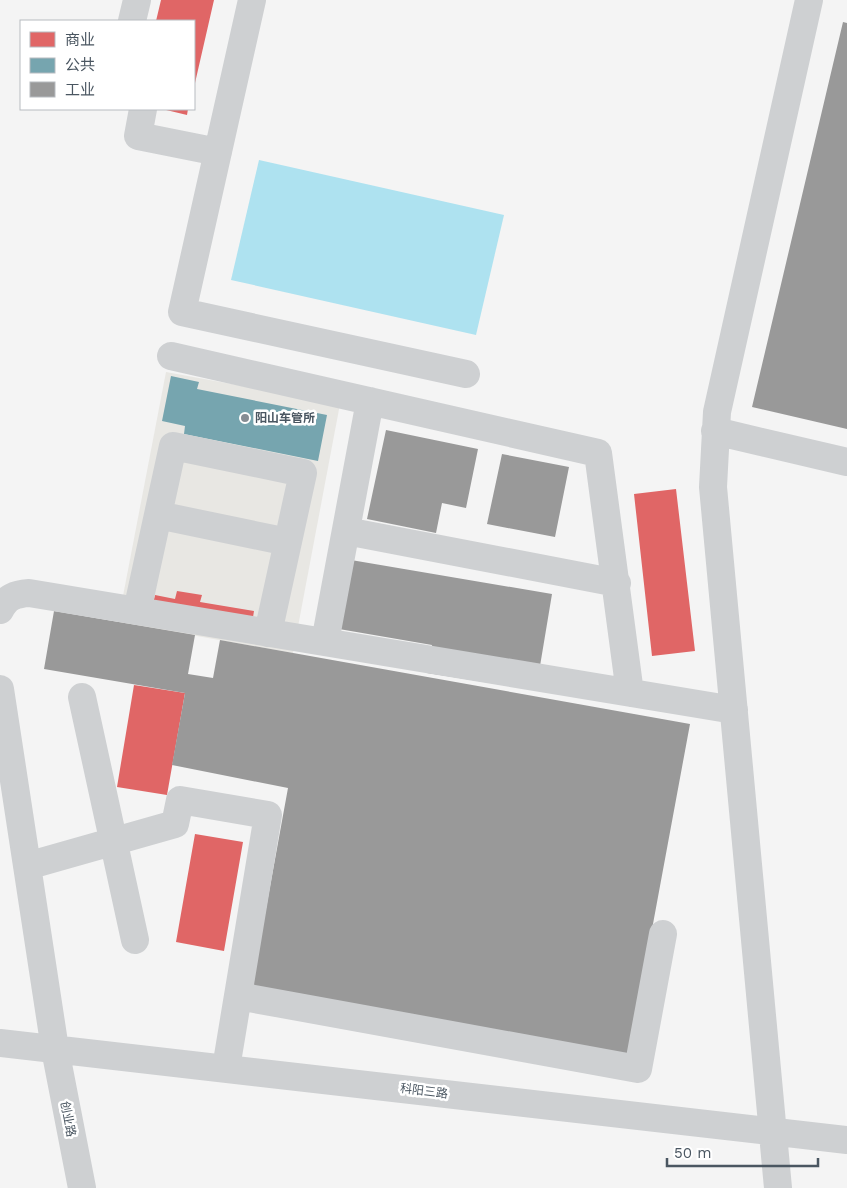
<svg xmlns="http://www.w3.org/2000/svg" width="847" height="1188" viewBox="0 0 847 1188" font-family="'Work Sans','Noto Sans SC',sans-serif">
<rect width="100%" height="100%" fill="#f4f4f4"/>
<path fill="#e8e7e3" d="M166,372L340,404L293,653L118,622Z"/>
<path fill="#aee2f0" d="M259,160L504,215L476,335L231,280Z"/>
<path fill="#e06666" d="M161,0H214L195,83L194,21H156Z
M162,109H188L187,115Z
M676,489L695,651L652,656L634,494Z
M177,591L202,595L200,602L254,611L249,642L149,624L155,595L175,599Z
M134,685L185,693L167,795L117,787Z
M195,834L243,842L224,951L176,942Z"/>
<path fill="#76a5af" d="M171,376L199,382L197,389L327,415L318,461L184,434L185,426L162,421Z"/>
<path fill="#999" d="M843,22L847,23V429L752,407Z
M386,430L478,449L466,508L442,503L436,533L367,519Z
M502,454L569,467L555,537L487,524Z
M351,560L552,594L536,690L427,673L432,645L339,629Z
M54,611L195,635L188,674L213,678L220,640L690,724L628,1059L251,991L288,788L172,765L185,693L44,669Z"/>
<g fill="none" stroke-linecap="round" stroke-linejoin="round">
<path stroke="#ced0d2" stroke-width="28" d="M252,0L182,312L466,374
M132,21L137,0
M143,109L138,136L218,152
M171,356L598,453L630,693
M715,431L847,462
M158,515L288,542
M346,531L617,583
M0,610C7,597 15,594 29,593L734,710
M137,611L173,446L303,473L268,633
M325,642L370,401
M0,689L55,1049L82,1188
M82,697L135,940
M27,866L175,824L180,800L268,815L226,1068
M238,996L638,1069L663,934
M0,1043L847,1140
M778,1188L713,487L717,412L809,0"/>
</g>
<circle fill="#868d94" stroke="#fff" stroke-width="2" cx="245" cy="418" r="5"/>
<g text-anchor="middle" stroke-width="5" stroke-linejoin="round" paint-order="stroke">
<g font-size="12" font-weight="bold" fill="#4a5661" stroke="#fff" text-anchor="start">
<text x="255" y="422">阳山车管所</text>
</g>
<g font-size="12" fill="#4a5661" stroke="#fff">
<text transform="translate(424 1091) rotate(7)" y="4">科阳三路</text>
<text transform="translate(68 1119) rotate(79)" y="4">创业路</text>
</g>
</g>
<rect x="20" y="20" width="175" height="90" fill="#ffffff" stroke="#b7bbc0"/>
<rect x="30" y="32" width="25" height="15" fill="#e06666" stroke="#b7bbc0"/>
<text x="65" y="45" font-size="15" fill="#4a5661">商业</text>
<rect x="30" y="58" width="25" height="15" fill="#76a5af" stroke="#b7bbc0"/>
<text x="65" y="70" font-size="15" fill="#4a5661">公共</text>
<rect x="30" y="82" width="25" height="15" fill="#999999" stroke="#b7bbc0"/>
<text x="65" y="95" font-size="15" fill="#4a5661">工业</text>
<path d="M667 1158v8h151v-8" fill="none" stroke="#4a5661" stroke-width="2.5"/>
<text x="674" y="1158" font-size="15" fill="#4a5661" stroke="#ffffff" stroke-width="4" paint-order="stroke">50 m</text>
</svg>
